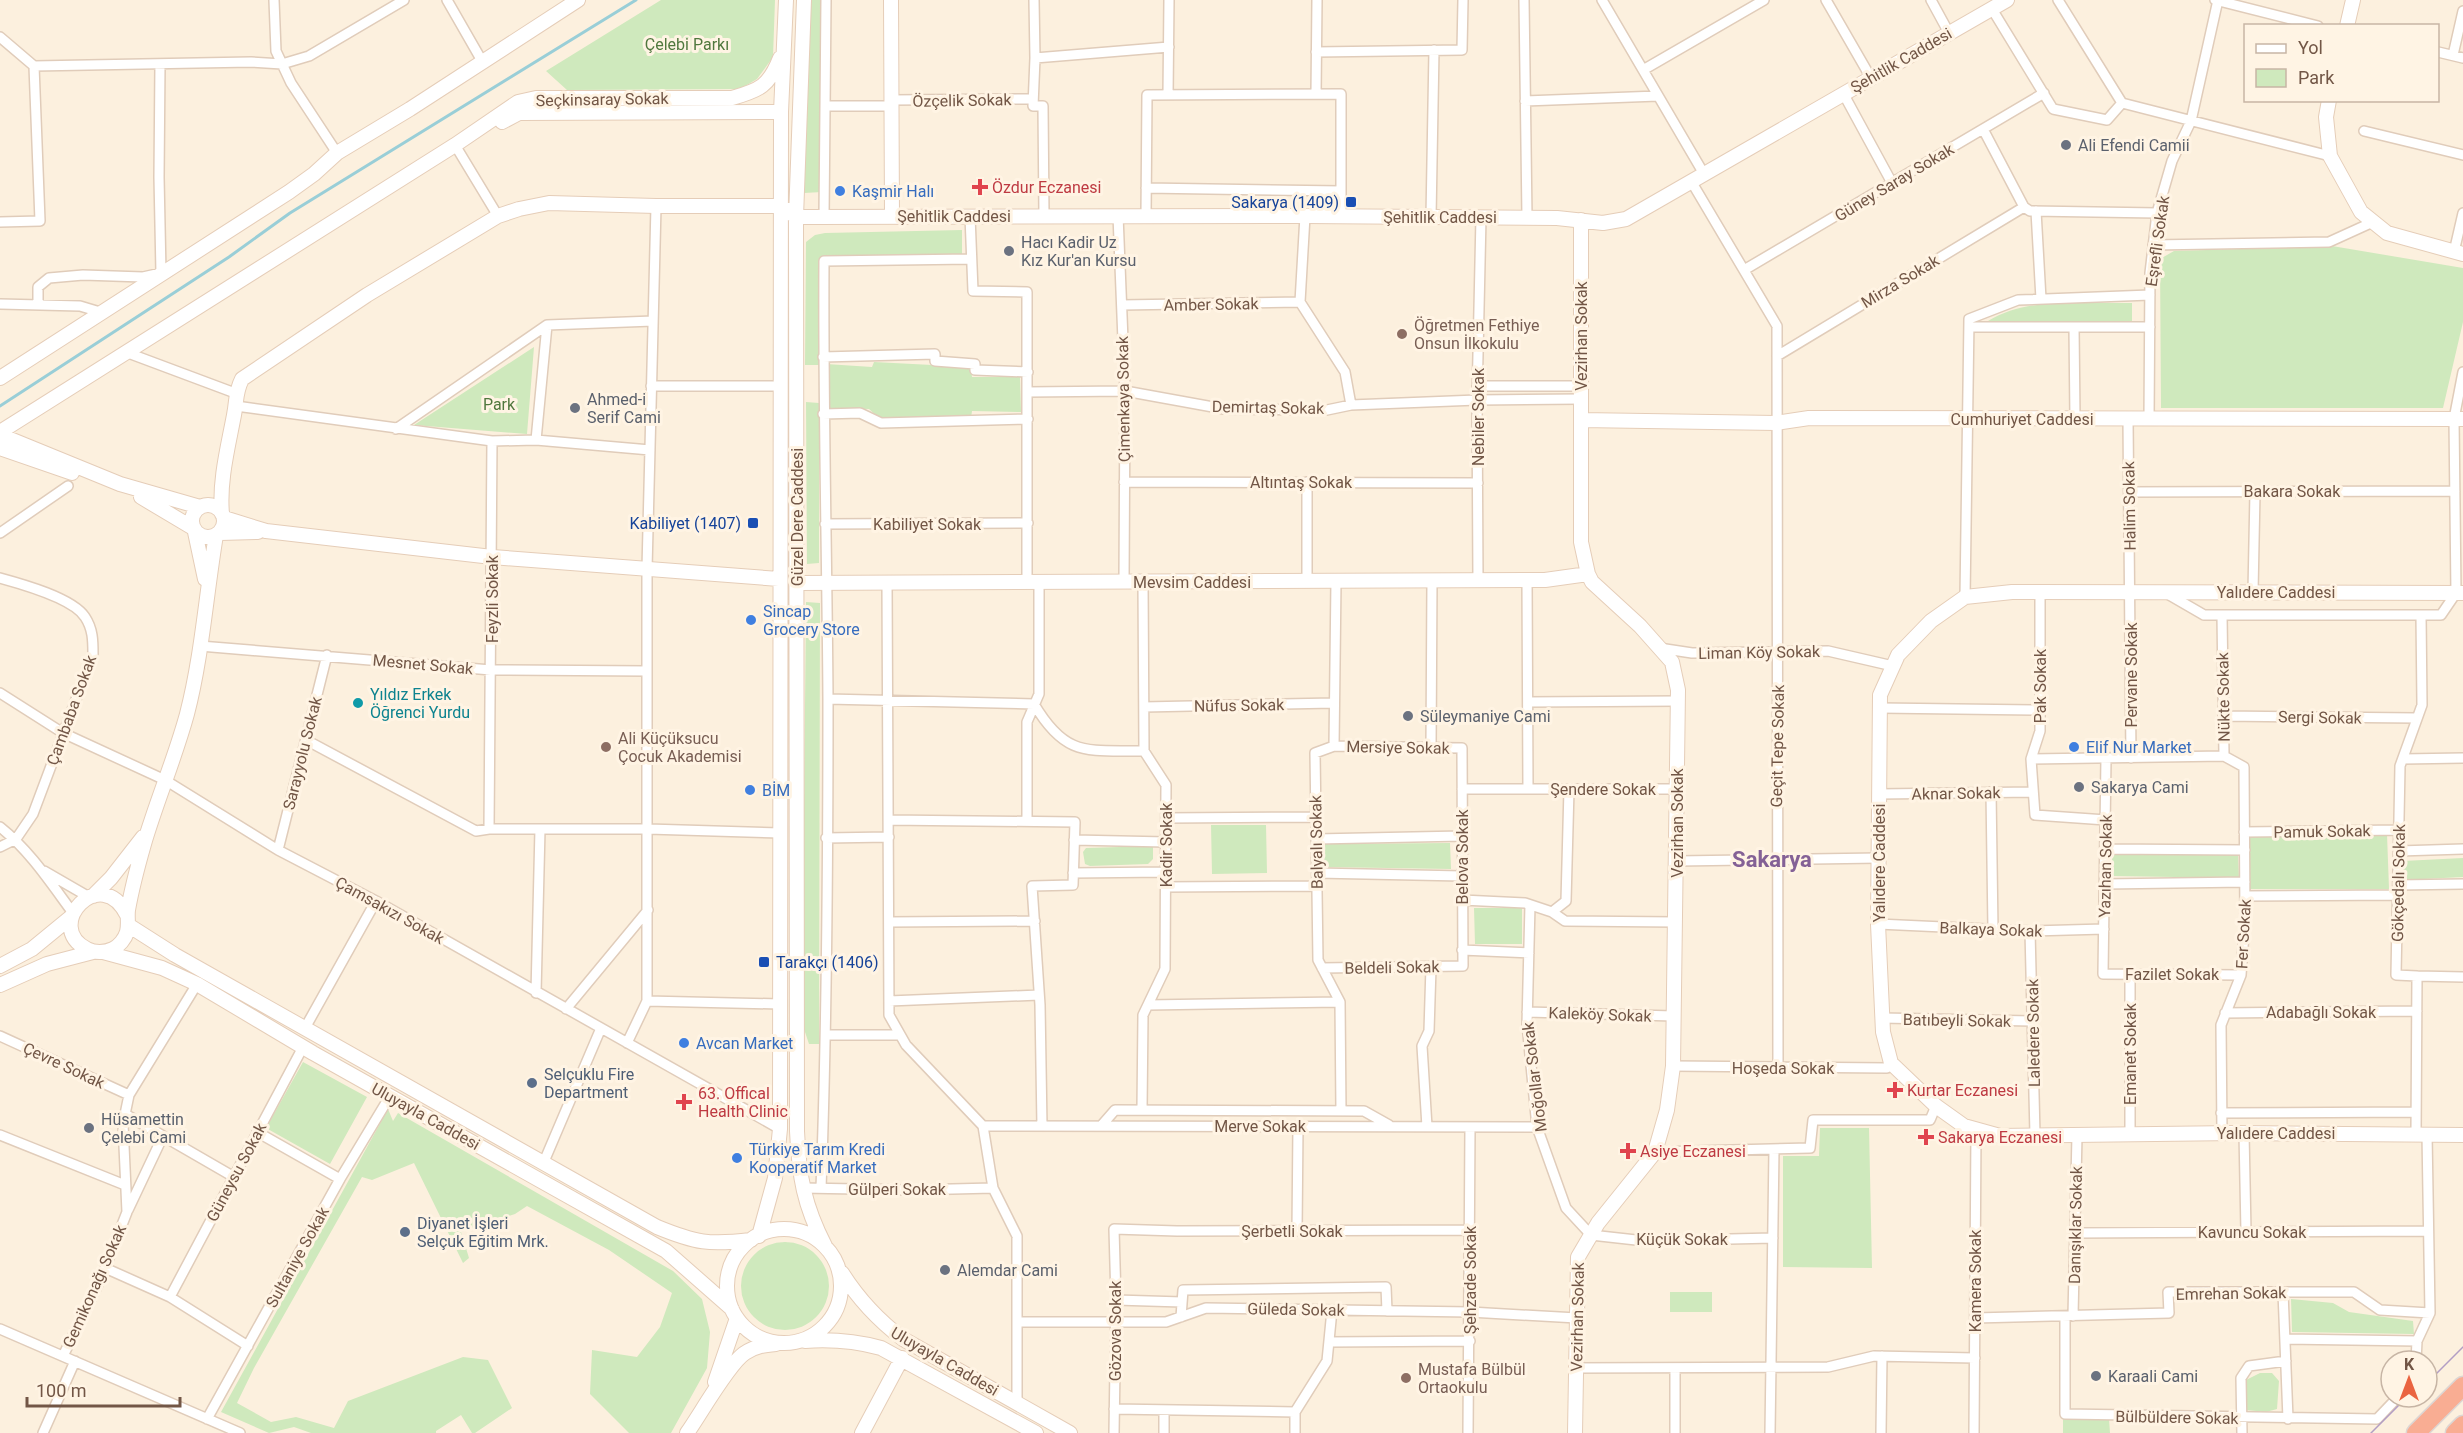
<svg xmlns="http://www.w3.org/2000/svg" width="2463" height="1433" viewBox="0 0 2463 1433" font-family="Roboto,sans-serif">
<rect width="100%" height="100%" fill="#fcf0de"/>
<path fill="#cfe9bd" d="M661,0H775L773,57L757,79L740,89L567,90L546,71Z
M811,0H823L822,192L804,193Z
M962,230V254L821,256V365H805L806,242L815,235L825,233Z
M2332,246L2463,268V322L2443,408H2161L2160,259L2174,251Z
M2132,303V322L1988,321C2029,296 2086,304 2132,303Z
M534,347L527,434L414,425Z
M874,362L971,367L972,377H1020L1021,412L972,411L971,418L880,419L869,409L826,408V364L872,367Z
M806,402L819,403V563L807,564Z
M806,602L820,603L819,1044H809L802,1023Z
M1211,825H1266L1267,873L1212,874Z
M2387,834L2389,889H2249V836Z
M1450,843L1451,869L1324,867V844Z
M1153,846V859L1148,864L1090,866L1085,864L1083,852L1086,848Z
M2112,854L2238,855L2239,878L2112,876Z
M2463,858V877L2404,880L2403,861Z
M1474,908H1522V944H1475Z
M303,1062L367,1097L330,1164L266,1128Z
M388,1109L393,1121L398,1113L673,1271L702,1299L710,1332L707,1368L671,1433H629L590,1394L592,1350L637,1357L660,1327L672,1293L609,1250L527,1206L515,1214L461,1232L469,1258L463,1263L414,1163L372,1180L362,1177L254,1368L237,1403L271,1422L296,1417L334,1428L348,1401L463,1357L488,1360L512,1408L475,1433H472L461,1415L436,1431V1433H311L294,1427L269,1433L221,1412Z
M1820,1128H1869L1872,1268L1783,1267V1156H1819Z
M741 1286a44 44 0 1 1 88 0a44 44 0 1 1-88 0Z
M1670,1292H1712V1312H1670Z
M2291,1299L2333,1303L2349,1312L2413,1321L2414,1334L2292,1332Z
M2260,1373H2272L2279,1381L2277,1409L2266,1412L2246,1410V1380Z
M2063,1419H2109L2110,1433H2063Z"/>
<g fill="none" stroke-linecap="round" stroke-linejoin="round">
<path stroke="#99ced7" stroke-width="3" d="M0,406L229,257L290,213L636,0"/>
<g stroke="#e0ccba" stroke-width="12">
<path id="street" d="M274,0L276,51L291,83L337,153
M447,0L482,61
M1034,0L1035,58L1033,106H1043L1044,216
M1524,0L1527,217
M1602,0L1704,174
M1826,0L1871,78
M1931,0L1949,33
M2058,0L2122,103L2330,156
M2215,0L2318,26
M1992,9L2053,109L2107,120L2122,103
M0,37L34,66L251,62L282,64L309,56L404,0
M1316,52L1462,50L1463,0
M2438,52L2463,58
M2453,55L2463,11
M1035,58L1169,47
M1643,70L1764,0
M1843,93L1892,183
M1316,94L1317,0
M1168,95L1169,0
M892,100L1033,99
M1525,101L1658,96
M825,106H892
M1983,129L2024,207L2030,211L2157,213
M2364,131L2463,155
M455,145L498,216
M1691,181L1777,326L1778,1069
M1146,188L1341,191
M2036,211L2041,299
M1118,215L1125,391L1124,582
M1146,215L1147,95L1341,94V216
M970,216L973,291L1027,292V582
M1305,216L1300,302L1345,372L1351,405
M824,217L826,0
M1431,217L1434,50
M0,222L40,221L34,66
M2153,245L2329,242L2373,222
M2454,252L2463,213
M1744,270L2044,93
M0,304L80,306L100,312
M38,304V287L49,278L83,275L143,277L161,273L159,177L160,64
M1122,305L1300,302
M1969,327H2150
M2074,327L2075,419
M128,353L235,393
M1777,356L2024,207
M823,357L935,354V361L975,364V370L1028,372
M651,386H780
M1477,386H1581
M1028,392L1125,391L1224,409L1327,410L1351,405L1477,400L1581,399
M236,406L492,441L536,440L650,450
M823,414L860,413L881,423L1028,419
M2128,419L2131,758
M2149,419L2150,273L2157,213L2172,161L2191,121L2218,0
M396,429L547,325L653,321
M536,440L547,325
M1124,482L1478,483
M2129,492L2455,491
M825,524L1028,523
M0,533L68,486
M0,578C22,584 73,598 85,617C93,629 93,641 93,654L33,814L16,839L0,847
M1478,580L1477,400L1481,217
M1527,580L1528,789
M1307,581V482
M1336,581L1334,746L1315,753L1318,960L1340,1002L1341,1111
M887,583L889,1015L906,1045L983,1126L993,1188L1017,1236V1403
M2040,592V731L2031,759L2035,815L2106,820
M2253,592L2255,492
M2166,593L2204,615H2441L2456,593L2454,419L2463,372
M1965,597L1969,319L2018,300L2150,295
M2222,615L2224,756L2244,767L2245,919L2241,975L2221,1025L2222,1133
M200,646L491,670L647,671
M1659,648L1692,653L1828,651L1893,666
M0,693L63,733L165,780L278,850L376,901L780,1129
M828,699L1034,704C1066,758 1087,750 1144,751
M1528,702L1678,701
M1144,707L1334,703
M1880,708L2040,710
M2223,716L2417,718
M306,740L476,831L489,829H648L780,833
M1431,748L1432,581
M2106,758L2103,974L2241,975
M2031,759L2224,756
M2403,759L2463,758
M1462,789H1677
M1991,792L1993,930
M1879,794L2033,792
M1166,818L1316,817
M888,820L1075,822L1073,885L1032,886L1040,1005L1042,1126
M1027,821V722L1039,694V583
M0,827C30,851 50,882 73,913
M489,829L492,441
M2244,832L2399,830
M826,838L889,837
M1316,839L1462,836
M1074,840L1166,842
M2105,849L2245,850
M278,850L327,655
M2399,851L2463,849
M1677,861L1879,858
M44,871L89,897
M1073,873L1165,872
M1317,873L1462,876
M2105,884L2245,882
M2398,885L2463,884
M1165,887L1317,886
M2245,896L2398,895
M1462,900L1525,903L1552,912L1566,901L1569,789
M1530,905L1527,1024L1537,1127L1566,1208L1591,1235L1645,1241L1773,1238
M1552,912L1565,921L1676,922
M889,922L1035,921
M1878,924L2030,931L2104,929
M2030,931L2035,1135
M1462,950L1529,953
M1322,968L1463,966L1462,748L1334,746
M2417,976L2463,977
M536,993L540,829
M647,1001L779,1004
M889,1001L1039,995
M1148,1005L1340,1002
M566,1009L648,910
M1527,1012L1674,1016
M2225,1013L2417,1011
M1882,1018L2032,1021
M305,1028L376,901
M827,1035H900
M0,1036L129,1095
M627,1043L647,1001V569L656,206
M1673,1066L1887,1068L1891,1063
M1142,1110L1143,1015L1165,969L1166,785L1144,751L1143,582
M2221,1113L2416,1112
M125,1114L234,1177
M983,1126L1537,1127
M1101,1126L1115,1110L1364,1111L1389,1125
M1427,1127L1422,1046L1429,1031L1431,967
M257,1132L340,1179
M2244,1133L2246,1232
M2130,1134V974
M2416,1134L2417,976L2396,975L2400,766L2422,705L2421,615
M0,1135L125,1185
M1655,1152L1810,1148L1813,1120H1930L1936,1106
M543,1164L601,1028
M802,1188L912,1190L993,1188
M821,1188C827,1025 828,862 828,699C827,553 823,407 824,261L971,259
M128,1210L163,1136
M1297,1231L1298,1126
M2075,1233L2428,1231
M105,1268L170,1297L248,1346
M2283,1292L2288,1419
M170,1297L303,1047
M1116,1300L1182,1302
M2065,1316V1414L2377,1419L2398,1397
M2073,1316L2077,1135
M1181,1317L1183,1290L1386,1287L1387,1311
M1975,1318L2169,1313L2168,1292H2354L2380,1310L2430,1313
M1018,1322H1166L1206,1308L1470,1312L1577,1318
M0,1329L240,1433
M2286,1339L2417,1341L2430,1313L2427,1134
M1329,1342L1470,1341
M63,1356L102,1276L127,1212L123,1124L129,1095L197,984
M2416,1361L2417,1341
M1576,1368L1828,1367L1874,1356L1975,1358
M1114,1409L1295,1412
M207,1419L340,1179L390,1096
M43,1433L75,1361
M1114,1433L1116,1300L1114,1229L1177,1231L1470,1230
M1164,1433V1410
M1295,1433V1412L1327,1361L1332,1310
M1468,1433L1470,1127
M1675,1433V1368
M1770,1433L1774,1149
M1881,1433L1882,1356
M1974,1433L1976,1130
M2242,1433L2241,1378L2249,1366L2286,1361"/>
</g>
<g stroke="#e5cdb8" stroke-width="16">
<path id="secondary" d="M804,0L796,217L797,1131C799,1177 804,1205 825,1246
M891,0L892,216
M2347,26L2353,0
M2329,100L2326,117L2330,156L2361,212L2387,233L2463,254
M502,122L519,113L781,112
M0,378L289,192L314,174L337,153L410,109L578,0
M1581,420L1776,423L1809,418L2463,419
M0,432L455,145L518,102L536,98H732C760,90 769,86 780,58
M0,435L120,484L200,507
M0,448L72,473
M141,497L193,528
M192 521a16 16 0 1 1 32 0a16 16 0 1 1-32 0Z
M222,514C219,481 228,447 234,415C237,400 235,393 242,379L367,295L498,216L519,209L549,203L656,206H781L796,217H814L1305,216L1557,218L1603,223L1626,219L2007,0
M224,518L266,531L492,557L779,579
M195,532L205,579
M220,533L258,532
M797,583L1545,580L1588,574
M2463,593L2012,592L1965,597L1931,621L1898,655L1880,695L1878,924L1883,1032L1891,1063L1936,1106L1964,1126L2000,1136L2237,1133L2463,1135
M93,896L111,878L143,837
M127,915C101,862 42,926 87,949C94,953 105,953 113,949C119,946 125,939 127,932C129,924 127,917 128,910C132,887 138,865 144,844C157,800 175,758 187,714C202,656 206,595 216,535
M128,925L175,955L657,1227C696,1243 709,1245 751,1240
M103,952L162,968L197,984L313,1053L666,1251L732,1309
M0,966L32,949L71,917
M0,985L47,964L93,952
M727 1286a57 57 0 1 1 114 0a57 57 0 1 1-114 0Z
M759,1236L775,1178L780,1129L781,112L786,0
M842,1273C859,1300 878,1320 903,1339L1070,1433
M805,1341C832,1339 855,1341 881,1348L1036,1433
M715,1382L737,1318
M687,1433C700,1415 729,1363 745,1353C755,1346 765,1345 776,1344
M862,1433L902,1358
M1575,1433L1578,1257L1598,1223L1655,1152L1667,1110L1673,1066L1678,690L1672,662L1640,626L1592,582L1588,574L1581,542V220"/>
</g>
<g stroke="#ddd6d3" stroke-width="21">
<path id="highway" d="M2416,1433L2463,1386
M2455,1433L2463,1425"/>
</g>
<use href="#street" stroke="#fff" stroke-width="9"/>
<use href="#secondary" stroke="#fff" stroke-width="14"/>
<use href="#highway" stroke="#f9ad93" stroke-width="18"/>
<path stroke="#b29ec4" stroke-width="1.5" d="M2427,1383L2463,1347
M2371,1433L2407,1397"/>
</g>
<g fill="#6b7280" stroke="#fff4e4" stroke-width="2">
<circle cx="2066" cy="145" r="6"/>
<circle cx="1009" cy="251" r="6"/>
<circle cx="575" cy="408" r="6"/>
<circle cx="1408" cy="716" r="6"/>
<circle cx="2079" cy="787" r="6"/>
<circle cx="89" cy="1128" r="6"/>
<circle cx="945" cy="1270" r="6"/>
<circle cx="2096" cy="1376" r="6"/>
</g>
<g fill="#e0444e" stroke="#fff4e4" stroke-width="2">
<path d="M977 178h6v6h6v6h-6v6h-6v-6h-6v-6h6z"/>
<path d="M1892 1081h6v6h6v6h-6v6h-6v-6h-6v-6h6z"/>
<path d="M681 1093h6v6h6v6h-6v6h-6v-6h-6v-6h6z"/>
<path d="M1923 1128h6v6h6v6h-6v6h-6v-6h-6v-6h6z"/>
<path d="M1625 1142h6v6h6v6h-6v6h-6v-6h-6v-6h6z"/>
</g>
<g fill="#3f7fe0" stroke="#fff4e4" stroke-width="2">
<circle cx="840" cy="191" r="6"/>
<circle cx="751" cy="620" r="6"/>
<circle cx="2074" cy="747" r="6"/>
<circle cx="750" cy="790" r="6"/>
<circle cx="684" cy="1043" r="6"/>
<circle cx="737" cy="1158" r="6"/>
</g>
<g fill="#1a4fb4" stroke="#fff4e4" stroke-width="2">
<rect x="1345" y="196" width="12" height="12" rx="3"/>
<rect x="747" y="517" width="12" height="12" rx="3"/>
<rect x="758" y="956" width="12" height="12" rx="3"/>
</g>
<g fill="#8d6e63" stroke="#fff4e4" stroke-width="2">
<circle cx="1402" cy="334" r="6"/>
<circle cx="606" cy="747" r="6"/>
<circle cx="1406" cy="1378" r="6"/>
</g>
<circle fill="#0f9aa8" stroke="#fff4e4" stroke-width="2" cx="358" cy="703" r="6"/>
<g fill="#5c6f8a" stroke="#fff4e4" stroke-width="2">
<circle cx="532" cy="1083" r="6"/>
<circle cx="405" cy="1232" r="6"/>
</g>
<g text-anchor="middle" stroke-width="6" stroke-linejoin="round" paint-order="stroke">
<g font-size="16" fill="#50783e" stroke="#fff4e4">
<text x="687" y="50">Çelebi Parkı</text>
<text x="499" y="410">Park</text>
</g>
<g font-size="16" fill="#725646" stroke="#fff4e4">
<text transform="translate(1901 60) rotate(-30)" y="6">Şehitlik Caddesi</text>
<text transform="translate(602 99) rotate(-1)" y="6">Seçkinsaray Sokak</text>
<text transform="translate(962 100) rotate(-1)" y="6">Özçelik Sokak</text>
<text transform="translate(1894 182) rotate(-31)" y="6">Güney Saray Sokak</text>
<text x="954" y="222">Şehitlik Caddesi</text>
<text x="1440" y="223">Şehitlik Caddesi</text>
<text transform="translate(2157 241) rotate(-82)" y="6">Eşrefli Sokak</text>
<text transform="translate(1900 281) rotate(-31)" y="6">Mirza Sokak</text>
<text transform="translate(1211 304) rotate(-1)" y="6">Amber Sokak</text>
<text transform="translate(1581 336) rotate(-90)" y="6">Vezirhan Sokak</text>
<text transform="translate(1123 399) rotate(-91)" y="6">Çimenkaya Sokak</text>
<text transform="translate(1268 407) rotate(1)" y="6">Demirtaş Sokak</text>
<text transform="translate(1478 417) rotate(-90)" y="6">Nebiler Sokak</text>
<text x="2022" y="425">Cumhuriyet Caddesi</text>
<text x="1301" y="488">Altıntaş Sokak</text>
<text x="2292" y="497">Bakara Sokak</text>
<text transform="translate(2129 506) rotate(-91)" y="6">Halim Sokak</text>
<text transform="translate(797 517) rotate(-90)" y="6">Güzel Dere Caddesi</text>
<text x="927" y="530">Kabiliyet Sokak</text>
<text x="1192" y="588">Mevsim Caddesi</text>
<text x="2276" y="598">Yalıdere Caddesi</text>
<text transform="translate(492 599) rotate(-90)" y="6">Feyzli Sokak</text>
<text transform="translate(1759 652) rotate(-1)" y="6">Liman Köy Sokak</text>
<text transform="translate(423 664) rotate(5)" y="6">Mesnet Sokak</text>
<text transform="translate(2131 675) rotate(-90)" y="6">Pervane Sokak</text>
<text transform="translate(2040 686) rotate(-90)" y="6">Pak Sokak</text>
<text transform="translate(2223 697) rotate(-91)" y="6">Nükte Sokak</text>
<text transform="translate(1239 705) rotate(-1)" y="6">Nüfus Sokak</text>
<text transform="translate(71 710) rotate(-70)" y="6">Çambaba Sokak</text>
<text transform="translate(2320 717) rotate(1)" y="6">Sergi Sokak</text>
<text transform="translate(1777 746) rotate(-89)" y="6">Geçit Tepe Sokak</text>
<text transform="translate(1398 747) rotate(1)" y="6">Mersiye Sokak</text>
<text transform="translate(302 753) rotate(-76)" y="6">Sarayyolu Sokak</text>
<text x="1603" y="795">Şendere Sokak</text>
<text transform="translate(1956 793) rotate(-1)" y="6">Aknar Sokak</text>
<text transform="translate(1677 823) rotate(-90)" y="6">Vezirhan Sokak</text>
<text transform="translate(2322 831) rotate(-1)" y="6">Pamuk Sokak</text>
<text transform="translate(1316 842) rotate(-91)" y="6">Balyalı Sokak</text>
<text transform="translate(1166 845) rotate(-90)" y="6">Kadir Sokak</text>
<text transform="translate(1462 857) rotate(-90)" y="6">Belova Sokak</text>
<text transform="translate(1879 863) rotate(-90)" y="6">Yalıdere Caddesi</text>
<text transform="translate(2105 866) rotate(-89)" y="6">Yazıhan Sokak</text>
<text transform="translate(2398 883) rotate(-89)" y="6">Gökçedalı Sokak</text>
<text transform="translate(390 910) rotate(29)" y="6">Çamsakızı Sokak</text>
<text transform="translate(1991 929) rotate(2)" y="6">Balkaya Sokak</text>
<text transform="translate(2243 934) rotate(-87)" y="6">Fer Sokak</text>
<text transform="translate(1392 967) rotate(-1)" y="6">Beldeli Sokak</text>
<text x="2172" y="980">Fazilet Sokak</text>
<text x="2321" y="1018">Adabağlı Sokak</text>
<text transform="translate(1600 1014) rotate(2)" y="6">Kaleköy Sokak</text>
<text transform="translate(1957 1020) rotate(1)" y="6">Batıbeyli Sokak</text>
<text transform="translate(2033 1033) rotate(-91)" y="6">Laledere Sokak</text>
<text transform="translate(2130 1054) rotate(-90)" y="6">Emanet Sokak</text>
<text transform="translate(64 1065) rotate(25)" y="6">Çevre Sokak</text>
<text x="1783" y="1074">Hoşeda Sokak</text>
<text transform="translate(1534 1077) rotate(-97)" y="6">Moğollar Sokak</text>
<text transform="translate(426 1116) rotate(29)" y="6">Uluyayla Caddesi</text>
<text x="1260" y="1132">Merve Sokak</text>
<text x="2276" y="1139">Yalıdere Caddesi</text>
<text transform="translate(236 1172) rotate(-62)" y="6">Güneysu Sokak</text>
<text x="897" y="1195">Gülperi Sokak</text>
<text transform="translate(2075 1225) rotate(-89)" y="6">Danışıklar Sokak</text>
<text x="1292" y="1237">Şerbetli Sokak</text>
<text x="2252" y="1238">Kavuncu Sokak</text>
<text x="1682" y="1245">Küçük Sokak</text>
<text transform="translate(297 1257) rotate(-61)" y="6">Sultaniye Sokak</text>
<text transform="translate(1470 1280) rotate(-90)" y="6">Şehzade Sokak</text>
<text transform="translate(1975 1281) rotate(-90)" y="6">Kamera Sokak</text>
<text transform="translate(94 1286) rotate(-66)" y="6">Gemikonağı Sokak</text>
<text transform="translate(2231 1293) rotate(-1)" y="6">Emrehan Sokak</text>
<text transform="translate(1296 1309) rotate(1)" y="6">Güleda Sokak</text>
<text transform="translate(1577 1317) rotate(-89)" y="6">Vezirhan Sokak</text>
<text transform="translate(1115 1331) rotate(-90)" y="6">Gözova Sokak</text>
<text transform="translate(945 1361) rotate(30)" y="6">Uluyayla Caddesi</text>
<text transform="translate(2177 1417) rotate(1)" y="6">Bülbüldere Sokak</text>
</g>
<g font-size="16" fill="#5b616d" stroke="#fff4e4" text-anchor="start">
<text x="2078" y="151">Ali Efendi Camii</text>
<text x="1021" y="248">Hacı Kadir Uz<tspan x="1021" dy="18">Kız Kur'an Kursu</tspan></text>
<text x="587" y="405">Ahmed-i<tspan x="587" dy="18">Serif Cami</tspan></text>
<text x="1420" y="722">Süleymaniye Cami</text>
<text x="2091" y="793">Sakarya Cami</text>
<text x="101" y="1125">Hüsamettin<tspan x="101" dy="18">Çelebi Cami</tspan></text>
<text x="957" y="1276">Alemdar Cami</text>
<text x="2108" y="1382">Karaali Cami</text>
</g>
<g font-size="16" fill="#be3a42" stroke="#fff4e4" text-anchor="start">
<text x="992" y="193">Özdur Eczanesi</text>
<text x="1907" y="1096">Kurtar Eczanesi</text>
<text x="698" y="1099">63. Offical<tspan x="698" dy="18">Health Clinic</tspan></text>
<text x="1938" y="1143">Sakarya Eczanesi</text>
<text x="1640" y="1157">Asiye Eczanesi</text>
</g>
<g font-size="16" fill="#366cbe" stroke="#fff4e4" text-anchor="start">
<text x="852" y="197">Kaşmir Halı</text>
<text x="763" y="617">Sincap<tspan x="763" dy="18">Grocery Store</tspan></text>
<text x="2086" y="753">Elif Nur Market</text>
<text x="762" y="796">BİM</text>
<text x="696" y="1049">Avcan Market</text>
<text x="749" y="1155">Türkiye Tarım Kredi<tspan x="749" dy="18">Kooperatif Market</tspan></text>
</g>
<g font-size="16" fill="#164399" stroke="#fff4e4" text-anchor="end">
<text x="1339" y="208">Sakarya (1409)</text>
<text x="741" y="529">Kabiliyet (1407)</text>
<text x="776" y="968" text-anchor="start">Tarakçı (1406)</text>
</g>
<g font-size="16" fill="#785e54" stroke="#fff4e4" text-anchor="start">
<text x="1414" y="331">Öğretmen Fethiye<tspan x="1414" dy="18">Onsun İlkokulu</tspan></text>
<text x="618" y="744">Ali Küçüksucu<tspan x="618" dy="18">Çocuk Akademisi</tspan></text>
<text x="1418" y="1375">Mustafa Bülbül<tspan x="1418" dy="18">Ortaokulu</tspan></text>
</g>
<g font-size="16" fill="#0d838f" stroke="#fff4e4" text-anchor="start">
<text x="370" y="700">Yıldız Erkek<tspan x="370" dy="18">Öğrenci Yurdu</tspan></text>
</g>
<g font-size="16" fill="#4e5e75" stroke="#fff4e4" text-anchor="start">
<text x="544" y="1080">Selçuklu Fire<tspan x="544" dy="18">Department</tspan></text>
<text x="417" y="1229">Diyanet İşleri<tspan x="417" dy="18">Selçuk Eğitim Mrk.</tspan></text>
</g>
<g font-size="22" font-weight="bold" fill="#846196" stroke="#fff4e4">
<text x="1772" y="867">Sakarya</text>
</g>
</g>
<rect x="2244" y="24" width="195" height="78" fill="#fff4e4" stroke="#c7b5a5" stroke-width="1.5"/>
<rect x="2256" y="44" width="30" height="9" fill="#ffffff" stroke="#c7b5a5" stroke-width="1.5"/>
<text x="2298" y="54" font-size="18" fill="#725646">Yol</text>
<rect x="2256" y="69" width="30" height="18" fill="#cfe9bd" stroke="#c7b5a5" stroke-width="1.5"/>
<text x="2298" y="84" font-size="18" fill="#725646">Park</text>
<g transform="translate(2409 1379)"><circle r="28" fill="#fff4e4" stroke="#c7b5a5" stroke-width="1.5"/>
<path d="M0-4.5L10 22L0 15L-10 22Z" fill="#ea6440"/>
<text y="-9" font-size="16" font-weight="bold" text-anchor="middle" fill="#725646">K</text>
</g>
<path d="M27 1397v9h153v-9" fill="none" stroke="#725646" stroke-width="3"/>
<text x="36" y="1397" font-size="18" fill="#725646" stroke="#fff4e4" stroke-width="4.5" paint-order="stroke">100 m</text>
</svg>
